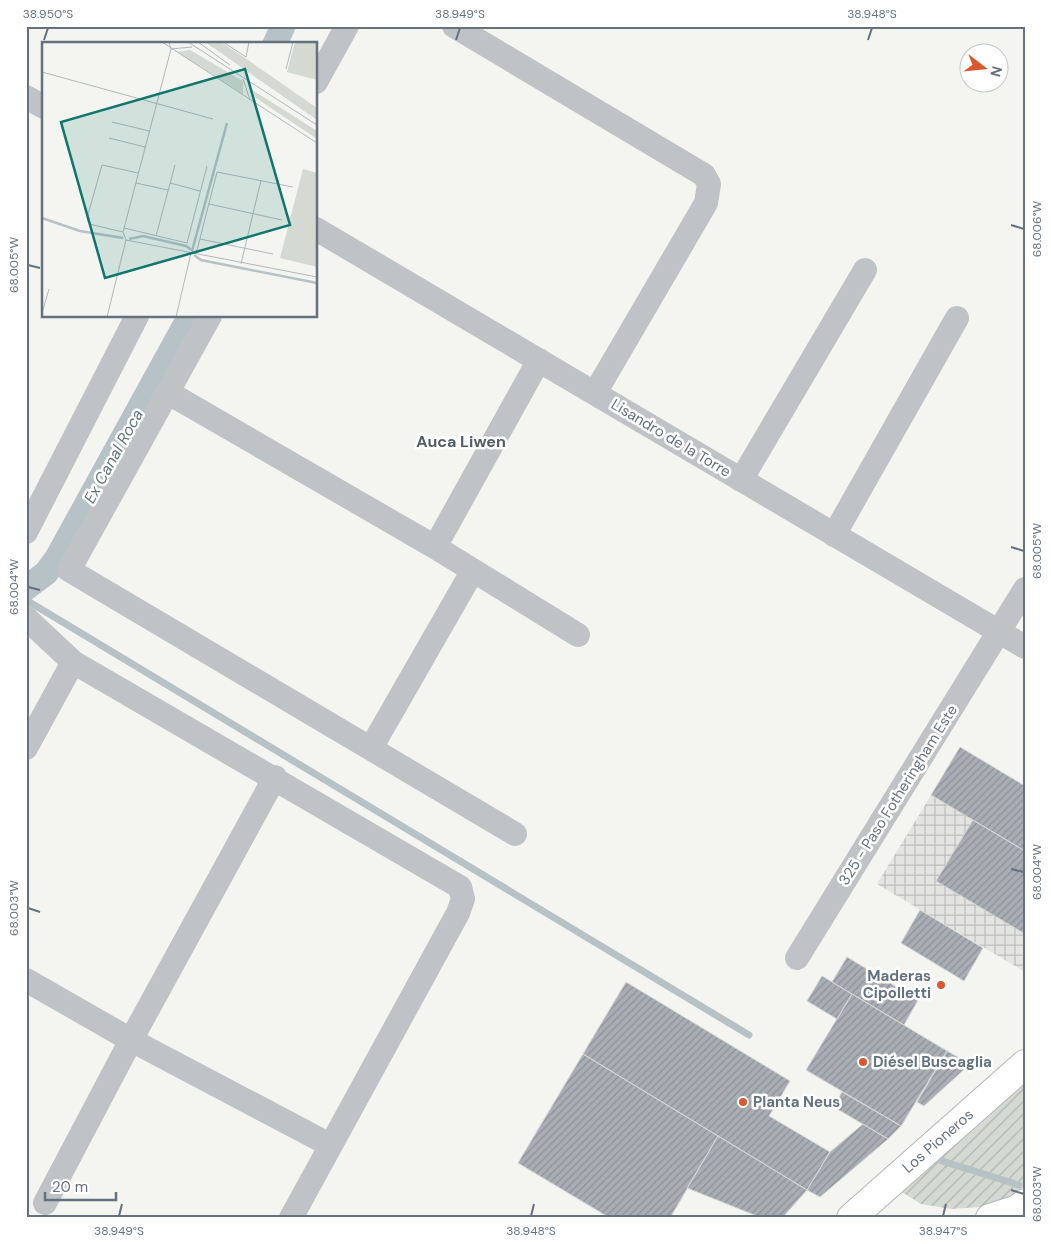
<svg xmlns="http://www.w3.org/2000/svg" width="1051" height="1244" viewBox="0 0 1051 1244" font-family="'DM Sans',sans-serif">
<defs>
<pattern id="industrial-grid" width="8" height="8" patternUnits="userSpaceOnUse" patternTransform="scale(1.25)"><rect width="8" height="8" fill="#e4e5e3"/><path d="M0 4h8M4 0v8" fill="none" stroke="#bcbebd"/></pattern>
<pattern id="garden-furrows" width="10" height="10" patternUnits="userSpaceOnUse" patternTransform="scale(1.25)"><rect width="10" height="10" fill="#d4dad1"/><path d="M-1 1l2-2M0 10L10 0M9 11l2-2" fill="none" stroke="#b0b5af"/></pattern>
<pattern id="building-hatch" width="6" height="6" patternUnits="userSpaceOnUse" patternTransform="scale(1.25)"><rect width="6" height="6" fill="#a8aeb4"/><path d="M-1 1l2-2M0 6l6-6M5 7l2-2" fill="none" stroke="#8c9298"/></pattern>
</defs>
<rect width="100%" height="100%" fill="#f4f4f0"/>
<path fill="url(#industrial-grid)" d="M931,795L1025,851V972L877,884Z"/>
<path fill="url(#garden-furrows)" d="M1025,1077V1185L1013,1197L980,1207L951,1209L921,1204L897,1189Z"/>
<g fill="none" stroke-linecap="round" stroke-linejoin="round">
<path stroke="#b7c2c6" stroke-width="7" d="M26,600L749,1035
M942,1161L1019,1185"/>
<path stroke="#b7c2c6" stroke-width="25" d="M275,44L283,26
M26,588L46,573L57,558L190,316"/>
</g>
<path fill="url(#building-hatch)" stroke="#d5d5d3" d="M960,747L1025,786V851L931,795Z
M973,820L1025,851V934L936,881Z
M920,910L983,948L964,981L901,943Z
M847,957L918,1000L904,1025L832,982Z
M822,976L852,994L837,1019L807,1001Z
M626,982L790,1081L769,1116L830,1152L807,1190L583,1054Z
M852,994L947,1051L901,1126L806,1070Z
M947,1051L970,1064L924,1106L917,1102Z
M583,1054L718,1136L670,1218H610L518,1163Z
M842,1092L901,1126L888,1139L834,1107Z
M863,1124L888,1139L820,1197L807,1190L830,1152Z
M718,1136L807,1190L782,1218H762L687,1188Z"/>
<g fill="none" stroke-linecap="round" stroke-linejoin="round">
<g stroke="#b2b6ba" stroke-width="30">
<path id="secondary" d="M851,1218L1025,1064
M990,1218L1018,1209"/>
</g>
<g stroke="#b2b5b8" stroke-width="30">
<path id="highway" d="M1009,1218L1025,1203"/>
</g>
<path stroke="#bfc3c6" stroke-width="24" d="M454,26L704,175L709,184L706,203L595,393
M316,82L347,26
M26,97L44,107
M316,229L1025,647
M210,316L69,570L515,834
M167,392L435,547L578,635
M741,480L865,270
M26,532L137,316
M834,535L957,318
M435,547L539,360
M26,618L73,662L460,887L463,899L458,913L291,1218
M26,748L73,662
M371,748L472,572
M797,958L1025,589
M26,980L131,1040L330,1145
M45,1203L131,1040L275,777"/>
<use href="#secondary" stroke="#fff" stroke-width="28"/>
<use href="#highway" stroke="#fff" stroke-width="28"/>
</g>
<path fill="none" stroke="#64727f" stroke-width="2" d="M44,40L48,28M456,40L460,28M868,40L872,28M1011,225L1024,229M28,265L40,268M1011,547L1024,551M28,587L40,590M1011,869L1024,872M28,908L40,912M1011,1190L1024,1194M119,1216L122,1204M531,1216L534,1204M943,1216L946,1204"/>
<g fill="#d7592d" stroke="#fff" stroke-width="2">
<circle cx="941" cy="985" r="5"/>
<circle cx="863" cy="1062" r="5"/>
<circle cx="743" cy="1102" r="5"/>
</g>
<g text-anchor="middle" stroke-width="5" stroke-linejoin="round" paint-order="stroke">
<g font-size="15" fill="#64727f" stroke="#fff">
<text transform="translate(671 438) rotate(31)" y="5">Lisandro de la Torre</text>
<text transform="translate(898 795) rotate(-58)" y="5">325 - Paso Fotheringham Este</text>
<text transform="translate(938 1141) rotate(-41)" y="5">Los Pioneros</text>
</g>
<g font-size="15" font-weight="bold" fill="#64727f" stroke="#fff" text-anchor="start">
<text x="931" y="981" text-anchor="end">Maderas<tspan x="931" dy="17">Cipolletti</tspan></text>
<text x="873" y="1067">Diésel Buscaglia</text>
<text x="753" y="1107">Planta Neus</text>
</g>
<g font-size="16" font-weight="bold" fill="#525c65" stroke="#fff">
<text x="461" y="447">Auca Liwen</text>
</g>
<g font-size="16" font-style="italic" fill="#60747d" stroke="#fff">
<text transform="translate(113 456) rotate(-61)" y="6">Ex Canal Roca</text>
</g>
</g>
<g transform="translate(42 42)">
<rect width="275" height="275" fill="#f4f4f0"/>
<path d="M163,0H179L206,18L275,66V78ZM253,0H275V38L245,30ZM261,127L275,131V225L238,216Z" fill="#d4dad1"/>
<path d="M148,8L201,39V52L135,10ZM209,47L275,89V97L214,56Z" fill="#d4dad1"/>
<path fill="none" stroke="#b7c2c6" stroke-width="2.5" d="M0,176L38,189L81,196M87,197L101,194L144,204L151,209M150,209L185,81M152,213L159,218L275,241"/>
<path fill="none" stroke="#b1b8bc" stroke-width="1" d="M120,0L275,101M127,0L129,7L150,5M146,0L275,83M156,0L188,23M181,0L204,15L207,0M244,27L251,0M0,30L171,77M201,37L208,58M70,80L107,89M67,96L103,105M94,141L126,148M128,141L158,149M167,162L240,178M82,186L145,201L165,124M81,190L47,182L45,176L60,123L96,131M114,194L133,123M158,197L231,212M84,198L275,235M154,212L175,130L251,145M199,222L219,138M0,271L7,247M65,275L84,198L81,190L129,7M134,275L149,211"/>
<path fill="#0f766e" fill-opacity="0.15" stroke="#0f766e" stroke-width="2.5" d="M203,27L248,183L63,236L19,80Z"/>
<rect width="275" height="275" fill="none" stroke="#64727f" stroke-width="2.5"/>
</g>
<rect width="1051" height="1244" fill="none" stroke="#ffffff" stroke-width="55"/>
<g transform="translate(984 68) rotate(106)"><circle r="24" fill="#ffffff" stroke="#c1c7cc"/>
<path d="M0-4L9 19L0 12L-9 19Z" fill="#d7592d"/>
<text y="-8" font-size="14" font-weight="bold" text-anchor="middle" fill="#64727f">N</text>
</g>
<path d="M45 1192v8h71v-8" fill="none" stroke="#64727f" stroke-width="2.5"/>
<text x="52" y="1192" font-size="15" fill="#64727f" stroke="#ffffff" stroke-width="4" paint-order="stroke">20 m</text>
<rect x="28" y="28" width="996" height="1188" fill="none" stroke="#64727f" stroke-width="2"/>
<g font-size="12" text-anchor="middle" fill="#64727f">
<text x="48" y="18">38.950°S</text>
<text x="460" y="18">38.949°S</text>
<text x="872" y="18">38.948°S</text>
<text transform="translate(1037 229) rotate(-90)" y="4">68.006°W</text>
<text transform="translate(14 265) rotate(-90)" y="4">68.005°W</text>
<text transform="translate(1037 551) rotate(-90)" y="4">68.005°W</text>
<text transform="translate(14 587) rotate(-90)" y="4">68.004°W</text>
<text transform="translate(1037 872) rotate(-90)" y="4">68.004°W</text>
<text transform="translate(14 908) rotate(-90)" y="4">68.003°W</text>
<text transform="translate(1037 1194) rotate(-90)" y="4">68.003°W</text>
<text x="119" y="1235">38.949°S</text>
<text x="531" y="1235">38.948°S</text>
<text x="943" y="1235">38.947°S</text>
</g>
</svg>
